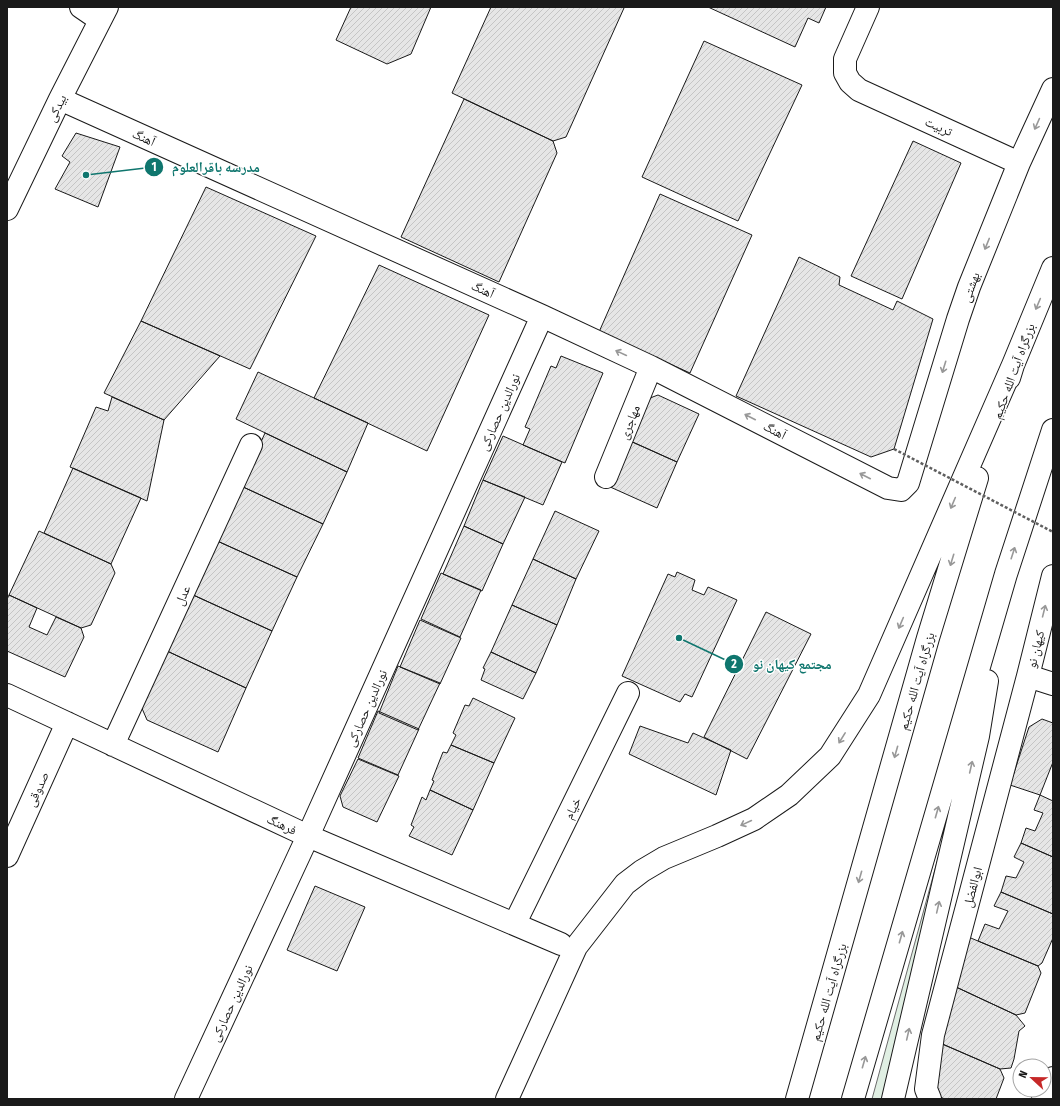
<svg xmlns="http://www.w3.org/2000/svg" width="1060" height="1106" viewBox="0 0 1060 1106" font-family="'Fira Sans Condensed','Noto Naskh Arabic',sans-serif">
<defs>
<pattern id="building-hatch" width="6" height="6" patternUnits="userSpaceOnUse"><rect width="6" height="6" fill="#e6e6e6"/><path d="M-1 1l2-2M0 6l6-6M5 7l2-2" fill="none" stroke="#c5c5c5"/></pattern>
</defs>
<rect width="100%" height="100%" fill="#fff"/>
<path fill="#e0efe3" stroke="#6a6a6a" d="M940,851L886,1099H872Z"/>
<path fill="url(#building-hatch)" stroke="#1a1a1a" d="M351,7H431L411,54L387,64L336,40Z
M491,7H622L624,8L566,137L553,141L452,93Z
M708,7H826L819,23L808,18L795,47Z
M704,41L802,85L738,221L642,177Z
M464,99L553,141L557,153L499,282L401,237Z
M76,133L120,147L98,207L55,189L70,162L62,156Z
M913,141L961,163L902,299L851,276Z
M206,187L316,236L250,369L141,321Z
M660,194L752,235L690,373L599,332Z
M799,257L840,277L839,285L893,310L897,301L933,319L894,449L871,457L736,396Z
M379,265L489,315L427,451L314,398Z
M141,321L220,356L164,420L104,393Z
M561,356L603,373L565,463L523,445L530,429L525,427L551,366L556,368Z
M258,372L368,423L347,472L236,419Z
M658,395L699,414L677,462L630,441L650,398Z
M112,397L164,420L147,501L70,467L96,407L108,411Z
M265,433L347,472L323,524L241,486Z
M503,436L562,462L543,505L483,480Z
M626,439L677,462L657,508L608,486Z
M73,468L141,498L111,564L44,533Z
M483,480L525,497L503,544L464,526Z
M241,486L323,524L297,577L215,540Z
M555,511L599,531L576,579L533,559Z
M464,526L503,544L482,591L443,574Z
M39,531L111,564L115,573L91,625L81,628L9,595Z
M215,540L297,577L272,631L191,594Z
M533,559L576,579L557,625L512,605Z
M677,572L695,580L692,590L704,595L708,587L737,600L692,697L685,694L680,702L622,676L668,574L675,577Z
M441,573L481,590L460,637L421,619Z
M191,594L272,631L246,688L167,651Z
M9,595L37,608L29,627L47,635L56,617L81,628L84,637L65,677L7,651V599Z
M512,605L557,625L536,673L491,652Z
M766,612L811,634L747,759L704,737Z
M420,620L461,638L440,684L400,667Z
M167,651L246,688L218,752L147,720L141,706Z
M491,652L536,673L523,699L481,680L485,669L483,668Z
M398,666L440,683L418,730L379,713Z
M473,698L515,718L494,763L451,745L456,735L453,733L465,705L469,706Z
M378,711L419,729L398,775L358,758Z
M1042,719L1053,723V762L1040,795L1010,785L1029,727Z
M640,726L688,743L693,733L731,750L716,795L629,754Z
M451,745L494,763L473,810L430,790L434,781L432,780L443,752L447,753Z
M358,759L399,776L377,822L343,807L340,796Z
M430,790L473,810L452,855L409,836L414,827L411,825L422,797L426,800Z
M1040,795L1053,801V857L1021,843L1026,828L1035,831L1043,813L1034,810Z
M1021,843L1053,857V914L1001,892L1006,876L1016,878L1024,862L1014,857Z
M315,886L365,907L337,971L287,950Z
M1001,892L1053,914V938L1042,963L1038,966L978,941L985,924L999,929L1008,911L994,906Z
M966,936L1038,966L1041,973L1025,1013L1016,1015L956,987Z
M956,987L1016,1015L1025,1026L1019,1031L1014,1059L1011,1068L1000,1069L940,1043Z
M940,1043L1000,1069L1004,1078L996,1099H945L935,1095Z"/>
<g fill="none" stroke-linecap="round" stroke-linejoin="round">
<g stroke="#1a1a1a" stroke-width="24">
<path id="minor" d="M81,7L100,20
M868,7L845,59V73L850,82L859,90L1019,163
M60,99L542,316L651,367L888,488L901,490L908,483L958,319L969,287L1019,163L1053,89
M7,209L60,99L107,7
M606,477L651,367
M1028,676L1053,684
M7,695L308,836L561,944
M113,745L251,445
M7,856L67,723
M515,923L628,693
M186,1099L308,836L542,316
M930,1099L926,1089L933,1035L1028,676L1053,576
M1043,1099L1053,1078"/>
</g>
<g stroke="#1a1a1a" stroke-width="24">
<path id="highway" d="M1009,378L1013,365L1053,268
M507,1099L576,947L625,884L642,871L664,858L717,836L754,819L789,795L830,756L869,695L1013,365
M797,1099L928,638L977,478
M853,1099L1006,574L1053,430
M893,1099L978,736L987,681"/>
</g>
<use href="#minor" stroke="#fff" stroke-width="22"/>
<use href="#highway" stroke="#fff" stroke-width="22"/>
<path stroke="#5f5f5f" stroke-width="2.5" stroke-dasharray="3 2" stroke-linecap="butt" d="M894,449L1053,532"/>
</g>
<defs><path id="oneway-shaft" d="M-6 0H5M1.5-3L5.5 0L1.5 3" fill="none" stroke-width="1.6" stroke-linecap="round" stroke-linejoin="round"/></defs>
<g stroke="#989898">
<use href="#oneway-shaft" transform="translate(1037 124) rotate(114)"/>
<use href="#oneway-shaft" transform="translate(987 244) rotate(112)"/>
<use href="#oneway-shaft" transform="translate(1038 304) rotate(113)"/>
<use href="#oneway-shaft" transform="translate(621 353) rotate(-155)"/>
<use href="#oneway-shaft" transform="translate(944 367) rotate(107)"/>
<use href="#oneway-shaft" transform="translate(750 417) rotate(-153)"/>
<use href="#oneway-shaft" transform="translate(865 476) rotate(-153)"/>
<use href="#oneway-shaft" transform="translate(953 503) rotate(113)"/>
<use href="#oneway-shaft" transform="translate(1013 553) rotate(-72)"/>
<use href="#oneway-shaft" transform="translate(952 560) rotate(107)"/>
<use href="#oneway-shaft" transform="translate(1044 611) rotate(-76)"/>
<use href="#oneway-shaft" transform="translate(901 623) rotate(113)"/>
<use href="#oneway-shaft" transform="translate(842 738) rotate(122)"/>
<use href="#oneway-shaft" transform="translate(896 752) rotate(106)"/>
<use href="#oneway-shaft" transform="translate(971 767) rotate(-77)"/>
<use href="#oneway-shaft" transform="translate(937 812) rotate(-74)"/>
<use href="#oneway-shaft" transform="translate(746 823) rotate(155)"/>
<use href="#oneway-shaft" transform="translate(860 877) rotate(106)"/>
<use href="#oneway-shaft" transform="translate(938 907) rotate(-77)"/>
<use href="#oneway-shaft" transform="translate(901 937) rotate(-74)"/>
<use href="#oneway-shaft" transform="translate(908 1034) rotate(-77)"/>
<use href="#oneway-shaft" transform="translate(864 1062) rotate(-74)"/>
</g>
<g text-anchor="middle" stroke-width="3" stroke-linejoin="round" paint-order="stroke">
<g font-size="13" fill="#1a1a1a" stroke="#fff">
<text transform="translate(56 108) rotate(-64)" y="5">بیدکی</text>
<text transform="translate(939 126) rotate(24)" y="5">تربیت</text>
<text transform="translate(144 137) rotate(24)" y="5">آهنگ</text>
<text transform="translate(970 287) rotate(-70)" y="5">بهشتی</text>
<text transform="translate(483 289) rotate(24)" y="5">آهنگ</text>
<text transform="translate(1013 371) rotate(-70)" y="5">بزرگراه آیت الله حکیم</text>
<text transform="translate(499 412) rotate(-66)" y="5">نورالدین حصارکی</text>
<text transform="translate(629 422) rotate(-68)" y="5">مهاجری</text>
<text transform="translate(775 430) rotate(27)" y="5">آهنگ</text>
<text transform="translate(182 595) rotate(-65)" y="5">عدل</text>
<text transform="translate(1035 649) rotate(-76)" y="5">کیهان نو</text>
<text transform="translate(916 681) rotate(-74)" y="5">بزرگراه آیت الله حکیم</text>
<text transform="translate(366 708) rotate(-66)" y="5">نورالدین حصارکی</text>
<text transform="translate(37 789) rotate(-66)" y="5">صدوقی</text>
<text transform="translate(572 808) rotate(-64)" y="5">خیام</text>
<text transform="translate(282 824) rotate(25)" y="5">فرهنگ</text>
<text transform="translate(972 887) rotate(-75)" y="5">ابوالفضل</text>
<text transform="translate(828 992) rotate(-74)" y="5">بزرگراه آیت الله حکیم</text>
<text transform="translate(231 1003) rotate(-65)" y="5">نورالدین حصارکی</text>
</g>
</g>
<path fill="none" stroke="#0f766e" stroke-width="1.5" d="M86 175L154 167M679 638L734 664"/>
<g fill="#0f766e" stroke="#fff" stroke-width="1.5">
<circle cx="86" cy="175" r="4"/>
<circle cx="679" cy="638" r="4"/>
<circle cx="154" cy="167" r="10"/>
<circle cx="734" cy="664" r="10"/>
</g>
<g font-size="12" text-anchor="middle" font-weight="bold" fill="#fff">
<text x="154" y="171">1</text>
<text x="734" y="668">2</text>
</g>
<g font-size="14" text-anchor="middle" font-weight="bold" fill="#0f766e" stroke="#fff" stroke-width="3" stroke-linejoin="round" paint-order="stroke">
<text x="216" y="172">مدرسه باقرالعلوم</text>
<text x="792" y="669">مجتمع کیهان نو</text>
</g>
<rect width="1060" height="1106" fill="none" stroke="#1a1a1a" stroke-width="16"/>
<g transform="translate(1032 1078) rotate(292)"><circle r="19" fill="#ffffff" stroke="#a3a3a3"/>
<path d="M0-3L7 15L0 10L-7 15Z" fill="#c62828"/>
<text y="-6" font-size="11" font-weight="bold" text-anchor="middle" fill="#1a1a1a">N</text>
</g>
</svg>
